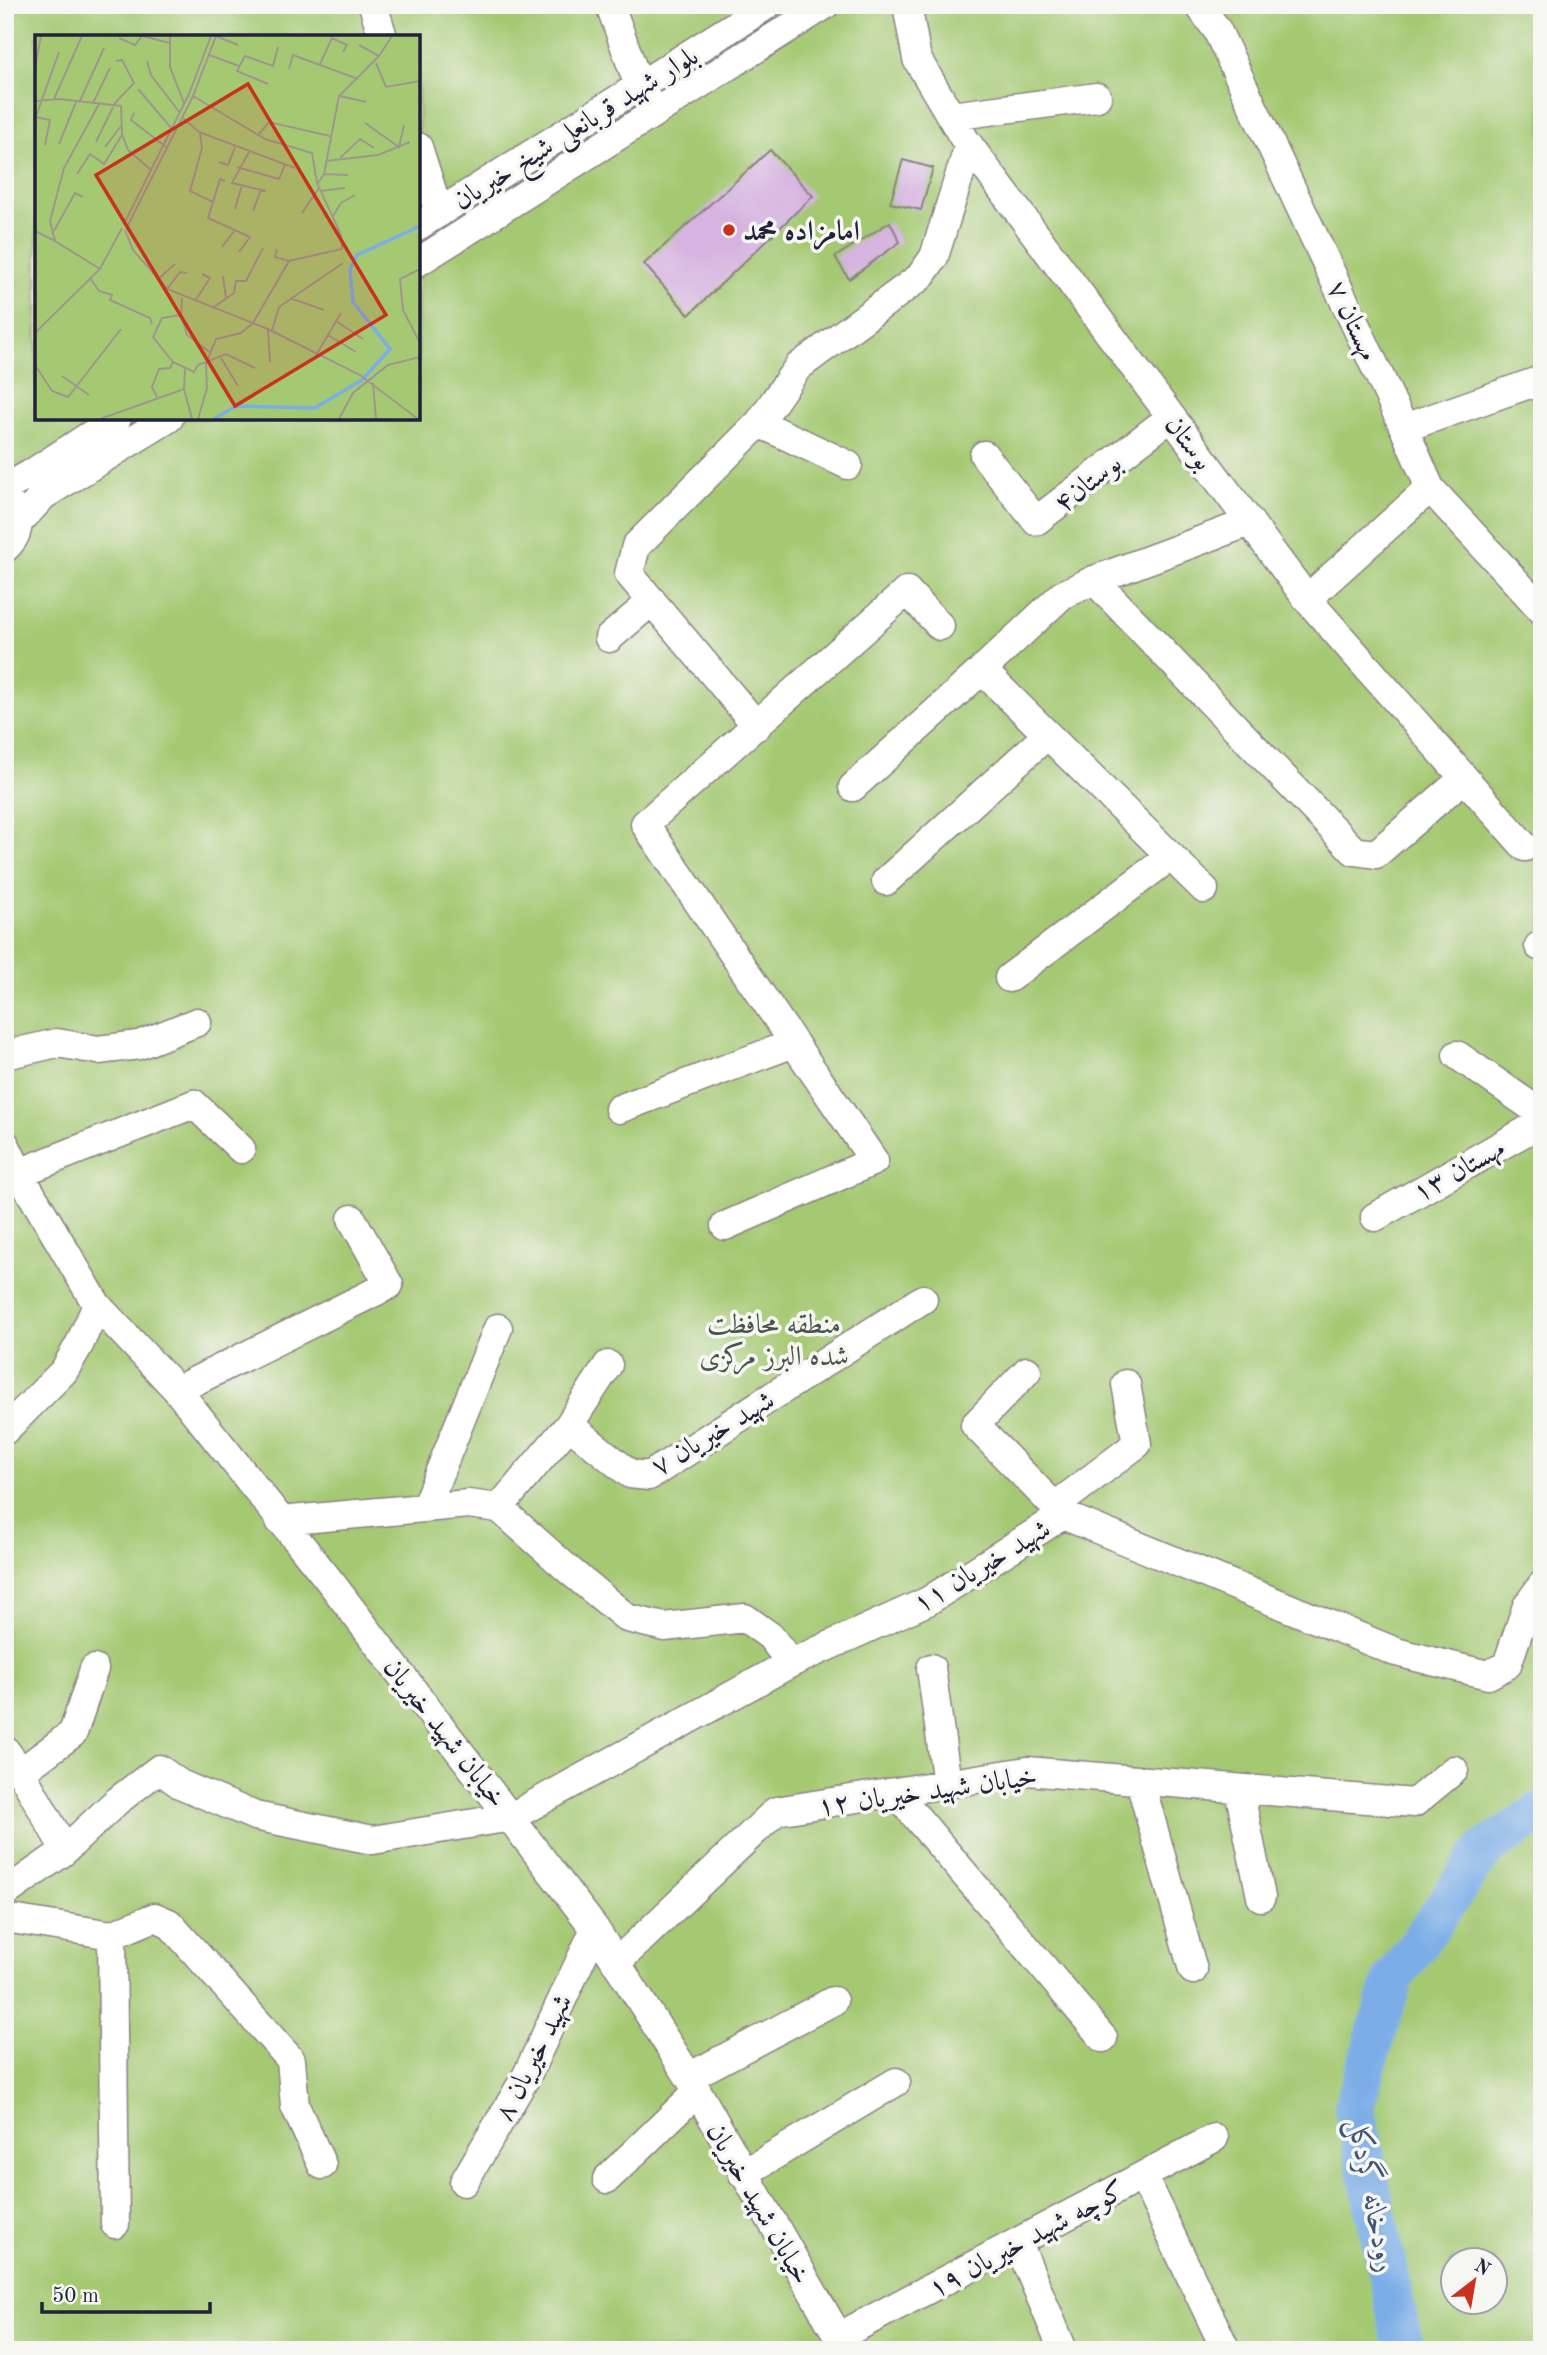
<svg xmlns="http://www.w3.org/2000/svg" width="1547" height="2355" viewBox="0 0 1547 2355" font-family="'Old Standard TT',Amiri,serif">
<rect width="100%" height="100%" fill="#f6f6f2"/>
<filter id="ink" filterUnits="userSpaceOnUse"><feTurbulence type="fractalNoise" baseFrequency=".0143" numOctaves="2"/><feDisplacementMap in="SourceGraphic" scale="14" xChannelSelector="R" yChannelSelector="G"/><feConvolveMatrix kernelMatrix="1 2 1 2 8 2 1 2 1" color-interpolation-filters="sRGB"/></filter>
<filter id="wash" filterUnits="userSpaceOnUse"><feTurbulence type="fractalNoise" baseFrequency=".00686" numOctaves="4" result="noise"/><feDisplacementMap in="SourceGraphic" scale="28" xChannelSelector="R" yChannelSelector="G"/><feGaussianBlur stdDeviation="1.57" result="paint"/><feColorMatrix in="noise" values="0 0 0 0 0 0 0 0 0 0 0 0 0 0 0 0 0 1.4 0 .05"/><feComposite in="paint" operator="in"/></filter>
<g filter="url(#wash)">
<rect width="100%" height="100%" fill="#f3e1c8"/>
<path fill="#a5c973" stroke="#647657" stroke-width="2" fill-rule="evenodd" d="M5,5H1542V2350H5ZM37,37H418V418H37ZM1452,2260H1494V2302H1452Z"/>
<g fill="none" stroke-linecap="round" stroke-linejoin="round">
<path stroke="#7bade7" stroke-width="40" d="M1404,2350L1354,2106L1393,1979L1484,1850L1542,1811"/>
</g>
<g id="blocks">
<path fill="#d6b3e0" d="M770,150L813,196L689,315L644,264Z
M903,160L933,168L921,210L890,203Z
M890,222L900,242L849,279L835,257Z"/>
</g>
</g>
<g filter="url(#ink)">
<use href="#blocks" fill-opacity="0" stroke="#8a8282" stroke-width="2"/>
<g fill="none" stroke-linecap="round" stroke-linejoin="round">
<g stroke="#8a8282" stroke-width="31">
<path id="minor" d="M373,5L383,37
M610,5L639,86L648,101
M907,5L917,59L965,140L1307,599L1525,847
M1199,5L1217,30L1404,428L1430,488L1542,610
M951,116L1097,97
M418,147L439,213
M418,226L767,5
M418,262L825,5
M759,423L848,465
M1404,428L1535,382L1542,389
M984,455L1036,521L1171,417
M5,488L29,475L117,418
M18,523L44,495L169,418
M5,548C18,536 21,523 13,507
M1094,580L1354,851L1376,854L1464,778
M1307,599L1430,488
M609,638L652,601
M757,726L629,574L636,546L759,423L798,367L920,277L934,257L969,145
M853,787L982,670
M886,881L1047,735
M1204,889L982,670L1062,595L1094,580L1250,522
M1539,946L1542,947
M1009,978L1171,856
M5,1055L57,1043L98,1050L139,1045L197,1022
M1457,1055L1542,1114
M619,1109L794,1043
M5,1144L19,1173L97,1305L177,1390L332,1584L595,1929L689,2077L846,2350
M19,1173L194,1104L241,1149
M1375,1217L1542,1122
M725,1226L874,1161L645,824L907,591L940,626
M1027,1371L975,1425L1063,1515
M177,1390L389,1285L352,1219
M569,1425L608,1365
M5,1430L64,1371L79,1345L97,1305
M1054,1507L1137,1444L1126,1384
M425,1508L498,1328
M499,1508L570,1571L627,1618L664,1627L745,1618L770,1636L791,1663
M280,1521L468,1504L499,1508L569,1425L630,1474L649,1476L923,1299
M931,1668L947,1784
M5,1750L21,1772L65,1850
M21,1772L73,1733L94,1669
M1140,1781L1193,1970
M1239,1789L1261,1897
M896,1793L1103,2038
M5,1893L63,1852L116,1802L159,1769L180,1784L255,1816L373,1840L511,1817L791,1663L928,1601L1063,1515L1396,1652L1488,1675L1507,1665L1527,1606L1542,1585
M5,1918L112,1935L155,1917L169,1923L291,2060L295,2106L322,2165
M112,1935L115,2224
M616,1963L776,1811L1027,1771L1414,1803L1454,1770
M689,2077L833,2001
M743,2174L896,2082
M1143,2177L1226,2350
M607,2179L697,2092
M464,2182L527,2075L595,1929
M1018,2243L1063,2350
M838,2337L1214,2138"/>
</g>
<use href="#minor" stroke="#fff" stroke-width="28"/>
</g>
</g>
<circle fill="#c8321e" stroke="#f6f6f2" stroke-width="2.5" cx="729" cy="230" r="7"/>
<g text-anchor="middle" stroke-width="7" stroke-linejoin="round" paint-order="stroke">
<g font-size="28" fill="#22223b" stroke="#f6f6f2">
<text transform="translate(575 127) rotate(-32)" y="10">بلوار شهید قربانعلی شیخ خیریان</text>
<text transform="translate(1354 320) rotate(65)" y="10">مهستان ۷</text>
<text transform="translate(1190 442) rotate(53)" y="10">بوستان</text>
<text transform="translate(1087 482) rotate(-38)" y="10">بوستان۴</text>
<text transform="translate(1458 1169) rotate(-29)" y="10">مهستان ۱۳</text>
<text transform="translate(712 1432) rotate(-31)" y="10">شهید خیریان ۷</text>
<text transform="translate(981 1565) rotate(-31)" y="10">شهید خیریان ۱۱</text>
<text transform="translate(446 1732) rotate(52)" y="10">خیابان شهید خیریان</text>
<text transform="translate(927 1790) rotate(-8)" y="10">خیابان شهید خیریان ۱۲</text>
<text transform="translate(532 2057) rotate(-63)" y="10">شهید خیریان ۸</text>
<text transform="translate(760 2203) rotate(60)" y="10">خیابان شهید خیریان</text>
<text transform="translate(1026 2238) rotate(-28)" y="10">کوچه شهید خیریان ۱۹</text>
</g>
<g font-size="28" font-weight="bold" fill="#22223b" stroke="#f6f6f2" text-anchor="start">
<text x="743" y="240">امامزاده محمد</text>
</g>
<g font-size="28" fill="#49544c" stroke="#f6f6f2">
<text x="774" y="1333">منطقه محافظت<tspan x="774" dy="32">شده البرز مرکزی</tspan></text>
</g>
<g font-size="30" font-style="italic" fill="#415377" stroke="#f6f6f2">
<text transform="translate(1373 2195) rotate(79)" y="10">رودخانه گردکل</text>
</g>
</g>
<g transform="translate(35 35)">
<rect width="385" height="385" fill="#f3e1c8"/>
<path d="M0,1H385V384H0Z" fill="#a5c973"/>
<path fill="none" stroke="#7bade7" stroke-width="3.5" d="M179,384L201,371L280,373L327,345L355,314L318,267L315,234L322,220L385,191"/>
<path fill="none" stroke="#9f9590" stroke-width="2" d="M107,1L135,8M135,1V32L149,68M181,1L203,10M84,3L100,10L107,1M174,20L204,31M344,21L357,1M112,26L116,40L145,78M341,28L351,52L385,46M285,29L297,3L312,10L308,17M0,33L6,1M254,34L258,20L323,44M233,49L202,36L210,21L238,31L243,12M103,54L137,94M158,61L230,104L277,118L282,148L306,200L307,214L254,226L218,288L206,298L181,304L171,329L172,353L163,384M305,61L331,67M19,64L47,1M0,66L25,64L86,71L87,99L93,115L116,135M44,68L69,13M58,68L75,33M99,78L96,85L131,112M0,82L15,85L10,110M148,83L164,97L260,133M0,84L24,17M330,88L364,112L369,90M165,98L167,113L155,156L178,167M224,99L234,87L295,101M61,107L80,68L99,48L87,25L81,26M24,109L41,67M70,112L86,91M214,117L197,148L231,156M305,123L325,104L339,113M291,126L343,120L375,107M184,127L193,130L200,112M202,132L244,144L250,130M42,139L55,119L69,129L87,100M289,139L313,140M190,146L185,144L173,183L215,202L204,217M283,148L289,139L304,61L344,21L324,10M285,156L310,153M200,174L207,150M218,176L226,155M267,178L284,153M298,181L306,168L320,160M15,186L29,133L64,69M15,186L20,206L65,234M89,189L154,59L176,1M93,190L158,61L181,1M90,195L98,215L132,254L233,294L325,340L383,384M0,196L20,206M19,196L40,158L48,162M187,212L200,195M242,214L240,222L254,226M385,234L365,244L368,275L385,308M188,241L191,263M55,243L64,256L77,260L75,265L115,283L117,289M122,245L140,229M132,254L145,237L152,238M147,263L146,280L152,300L176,318M255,263L289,275M160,266L175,243L167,239M179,272L199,258L201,246H211L228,213M146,280L127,283L118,302L138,327L159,337L163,330L191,319L220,333M301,286L328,304M233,295L235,327M237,296L244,272L308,228M0,298L65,234L87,193M293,300L321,317M281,320L306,278M186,323L203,351M0,330L17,356L33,362L86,294M150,334L149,354L157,384M27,341L54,360M338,348L341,384M122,362L117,352L124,334L135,333L138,327M65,384L149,354M304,384L318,358L353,330L385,322"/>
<path fill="#c8321e" fill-opacity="0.15" stroke="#c8321e" stroke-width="3.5" d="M213,49L351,280L200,371L61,140Z"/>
<rect width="385" height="385" fill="none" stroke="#22223b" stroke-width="3.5"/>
</g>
<rect width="1547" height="2355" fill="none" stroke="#f6f6f2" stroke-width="28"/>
<g transform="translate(1474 2281) rotate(31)"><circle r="33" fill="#f6f6f2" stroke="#a1a1a9" stroke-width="2"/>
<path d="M0-5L12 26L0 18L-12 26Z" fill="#c8321e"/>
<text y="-10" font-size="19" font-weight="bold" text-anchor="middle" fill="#22223b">N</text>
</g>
<path d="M42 2302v10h168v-10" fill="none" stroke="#22223b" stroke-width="3.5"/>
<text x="52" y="2302" font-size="21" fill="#22223b" stroke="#f6f6f2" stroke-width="5" paint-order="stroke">50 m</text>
</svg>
